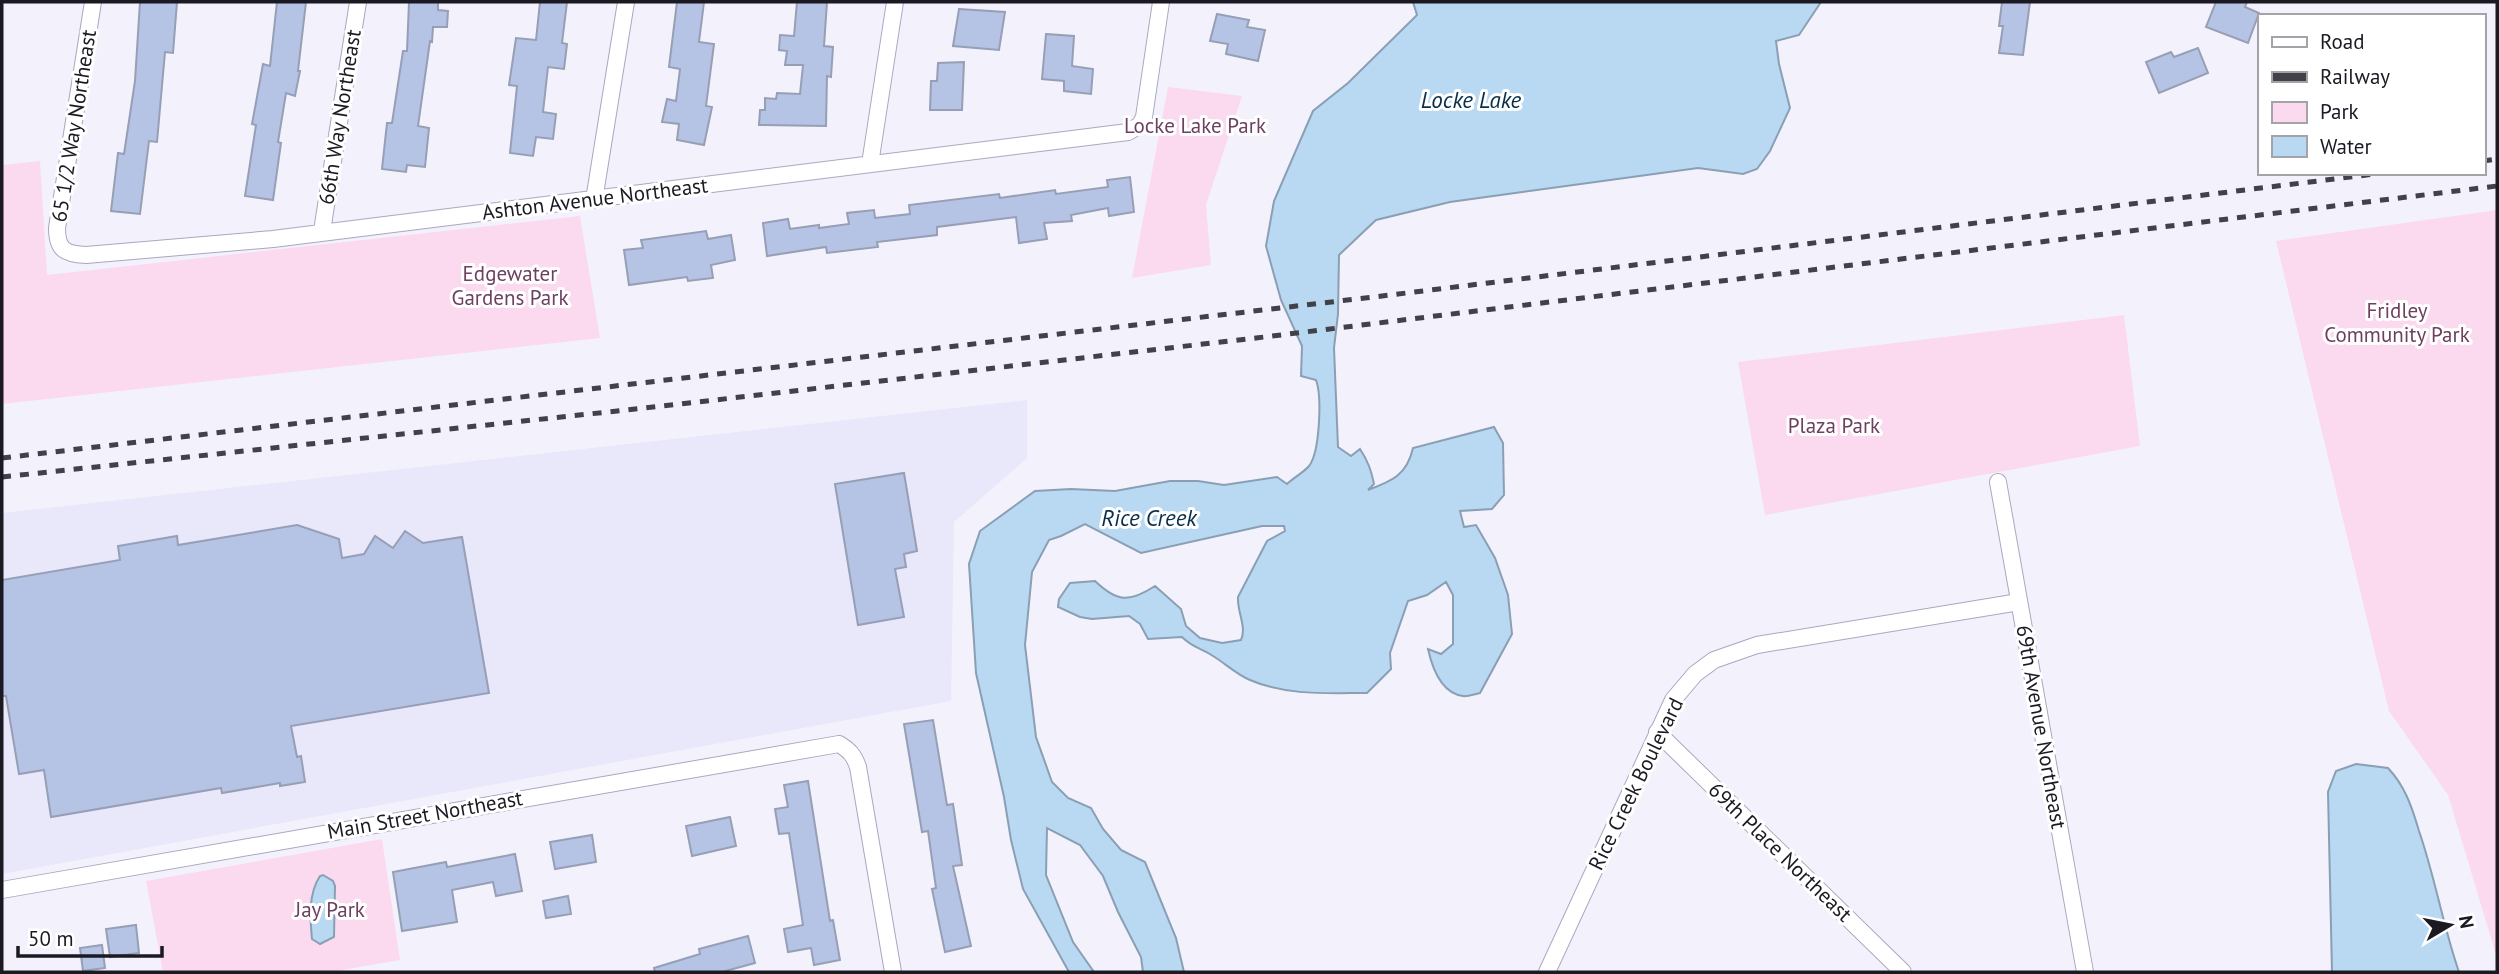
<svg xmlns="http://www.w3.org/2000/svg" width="2499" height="974" viewBox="0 0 2499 974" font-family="'PT Sans',sans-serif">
<rect width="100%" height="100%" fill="#f3f2fc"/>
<path fill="#e9e7fa" d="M1027,400V458L954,522L951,701L2,874V513Z"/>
<path fill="#fbdaef" d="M1168,87L1242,96L1206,205L1211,265L1132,278Z
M40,161L47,275L580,216L600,338L2,404V165Z
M2497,210V958L2448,795L2389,711L2276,241Z
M2124,315L2140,446L1765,515L1738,362Z
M382,839L400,960L331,972H163L146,881Z"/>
<path fill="#b9d8f2" stroke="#8a9fb4" stroke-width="2" d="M1413,2H1821L1799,35L1776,41L1779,64L1790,108L1770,151L1757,169L1743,174L1698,168L1450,202L1376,220L1339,255L1338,314L1334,348L1338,447L1351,456L1360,449C1368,461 1371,470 1374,484L1368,490C1392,481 1407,475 1413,448L1494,427L1503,443L1504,495L1492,509L1460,511L1464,527L1476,525L1495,558L1508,595L1512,634L1480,693C1475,694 1467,697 1463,696C1441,693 1432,667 1428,649L1441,654L1453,644V595L1446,582L1427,595L1408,601L1390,653L1391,669L1367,693C1328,693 1287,696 1250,680C1236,674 1226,664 1213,656C1201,648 1193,648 1182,637L1148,639L1140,624L1129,616L1092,619L1080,617L1058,607L1059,599L1070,583L1095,581C1117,602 1129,603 1155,586L1181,609L1186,626L1200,638L1222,643L1241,640C1247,627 1237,612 1238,597L1267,541L1285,531L1284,526H1262L1141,553L1085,524L1061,536L1049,540L1032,572L1025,645L1036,737L1052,782L1068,798L1091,808L1103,829L1121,850L1145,862L1176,938L1184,972H1143L1141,957L1118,912L1103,876L1080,845L1047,828L1046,875L1073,942L1094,972H1069L1023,889L1011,840L1004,797L976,673L969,564L980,531L1035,491L1071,489L1115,491L1170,481H1198L1224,485L1277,477L1287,484C1293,478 1303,473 1309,466C1320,452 1322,396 1316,380L1301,376L1302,346L1281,300L1266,246L1274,201L1313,111L1348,83L1417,15Z
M2356,764L2388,768C2405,786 2412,807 2419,831C2435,877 2443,926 2459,972H2332L2328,792L2336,771Z
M323,875L333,881L335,886L334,937L320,944L312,939C310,919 308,894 320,876Z"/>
<path fill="#b5c3e4" stroke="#969fb5" stroke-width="2" d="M140,2H177L173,53L165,52L157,142L149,141L140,214L111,211L118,153L124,154L135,81Z
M277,2H306L298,71H300L295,96L286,93L278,142L281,143L273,200L245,196L256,125L252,124L263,64L270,66Z
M409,2H438V10L448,11L447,27H433L432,42L430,41L418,126L429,128L425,167L407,165L406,172L382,169L387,123H392L403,51H407Z
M540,2H567L562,43L567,44L564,69L548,67L543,112L556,114L553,139L536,137L533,156L510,153L517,86L509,85L516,38L536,40Z
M677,2H704L699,42L714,44L706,106L712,107L704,145L677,140L679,124L662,122L667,99L676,101L680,69L669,67Z
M797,2H827L824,46L833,47L831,77L827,76L826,126L759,125L760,110H765V98L776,99L777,93L800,94L803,65H785L787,51L779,50L780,35L794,36Z
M2002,2H2030L2023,55L1999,53L2003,26H1999Z
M2216,2H2247L2245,7L2259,13L2248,43L2206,27Z
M959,9L1005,12L999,50L953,46Z
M1217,14L1249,20L1247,27L1265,30L1258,61L1226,54L1228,44L1210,41Z
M1046,34L1074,36L1072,66L1093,69L1091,94L1064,91V81L1042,79Z
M2198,48L2208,73L2159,93L2146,62L2171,52L2174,57Z
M964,62L962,110H930L931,81H937L938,63Z
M1130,177L1134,212L1109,216L1108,208L1071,215L1072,221L1044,223L1047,239L1019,243L1016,217L937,227V235L877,242L878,247L827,253L826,247L767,256L763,223L788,219L790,229L819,225V228L849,224L847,213L874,210L875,218L910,214L909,205L999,194L1000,198L1055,190L1056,194L1108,187L1107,180Z
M706,231L708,239L731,235L735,260L711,265L713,278L688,281L687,277L629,285L624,250L643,248L641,240Z
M904,473L917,551L904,554L906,567L895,569L904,617L858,625L835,484Z
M297,525L339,539L342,558L364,554L375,536L393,548L405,531L423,543L462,537L489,693L291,726L297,757L301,756L305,782L280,786V783L222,793L221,788L51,817L44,770L19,774L6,696H2V580L120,560L118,546L177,536L178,545Z
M933,720L947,805L953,804L962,865L953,866L971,946L945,952L932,889L936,888L928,831L922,832L904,724Z
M808,781L830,921L833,920L840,960L814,965L811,948L788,952L784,929L803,925L789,833L779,834L775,809L788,807L784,785Z
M730,817L736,846L692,856L686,826Z
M592,835L596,862L555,869L550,842Z
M515,854L522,891L496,896L493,882L452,890L457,922L402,931L393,872L446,862L447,867Z
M568,896L571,914L546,918L543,901Z
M136,925L139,953L110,957L106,929Z
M748,936L755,963L722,972H655L654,968L700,954L699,949Z
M102,945L105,968L83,971L80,948Z"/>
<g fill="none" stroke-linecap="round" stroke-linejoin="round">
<g stroke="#aaa7bf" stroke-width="18">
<path id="street" d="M93,2L57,228C57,250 65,254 86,255L273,239L1128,132L1140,125L1144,117L1161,2
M870,164L895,2
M594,200L626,2
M322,231L358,2
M1998,482L2085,972
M1657,732L1903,972
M2,890L839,744C849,750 854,755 858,767L893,972
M1547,972L1673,700L1695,674L1714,660L1757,645L2019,602"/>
</g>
<use href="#street" stroke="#fff" stroke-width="16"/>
<path stroke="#424049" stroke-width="5" stroke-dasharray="9 9" stroke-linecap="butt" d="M2483,161L2497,159
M2,458L1382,296L2383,173
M2,477L645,408L1256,338L2497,186"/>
</g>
<g text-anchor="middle" stroke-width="6" stroke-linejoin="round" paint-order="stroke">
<g font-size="21" fill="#1b1922" stroke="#fff">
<text transform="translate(340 117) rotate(-81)" y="7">66th Way Northeast</text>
<text transform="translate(74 126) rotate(-81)" y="7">65 1/2 Way Northeast</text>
<text transform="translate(595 199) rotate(-7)" y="7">Ashton Avenue Northeast</text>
<text transform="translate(2041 727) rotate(80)" y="7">69th Avenue Northeast</text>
<text transform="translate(1636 784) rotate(-64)" y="7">Rice Creek Boulevard</text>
<text transform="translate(425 815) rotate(-10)" y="7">Main Street Northeast</text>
<text transform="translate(1780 852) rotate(44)" y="7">69th Place Northeast</text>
</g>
<g font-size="21" fill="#6d3f60" stroke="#fff">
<text x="1195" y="133">Locke Lake Park</text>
<text x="510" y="281">Edgewater<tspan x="510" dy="24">Gardens Park</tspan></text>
<text x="2397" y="318">Fridley<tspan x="2397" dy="24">Community Park</tspan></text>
<text x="1834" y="433">Plaza Park</text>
<text x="330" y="917">Jay Park</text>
</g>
<g font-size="23" font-style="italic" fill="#092f4a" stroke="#fff">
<text x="1471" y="108">Locke Lake</text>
<text x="1149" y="526">Rice Creek</text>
</g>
</g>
<rect width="2499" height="974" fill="none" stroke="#1b1922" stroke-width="7"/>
<rect x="2258" y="14" width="228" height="161" fill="#ffffff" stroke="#a4a3a7" stroke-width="2"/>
<rect x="2272" y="37" width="35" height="10" fill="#ffffff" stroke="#a4a3a7" stroke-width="2"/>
<text x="2320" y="49" font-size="21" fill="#1b1922">Road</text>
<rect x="2272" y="72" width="35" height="10" fill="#424049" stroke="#a4a3a7" stroke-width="2"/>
<text x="2320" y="84" font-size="21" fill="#1b1922">Railway</text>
<rect x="2272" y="102" width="35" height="21" fill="#fbdaef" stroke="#a4a3a7" stroke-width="2"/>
<text x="2320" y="119" font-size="21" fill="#1b1922">Park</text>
<rect x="2272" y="136" width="35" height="21" fill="#b9d8f2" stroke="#a4a3a7" stroke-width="2"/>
<text x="2320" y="154" font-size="21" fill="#1b1922">Water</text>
<g transform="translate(2450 925) rotate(80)" stroke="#ffffff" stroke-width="5" paint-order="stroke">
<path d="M0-5L12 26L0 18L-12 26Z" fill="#1b1922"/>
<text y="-10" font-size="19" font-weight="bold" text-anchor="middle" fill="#1b1922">N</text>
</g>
<path d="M18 946v10h144v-10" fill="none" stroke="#1b1922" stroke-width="3.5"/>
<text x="28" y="946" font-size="21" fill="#1b1922" stroke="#ffffff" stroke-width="5" paint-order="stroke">50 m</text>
</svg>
